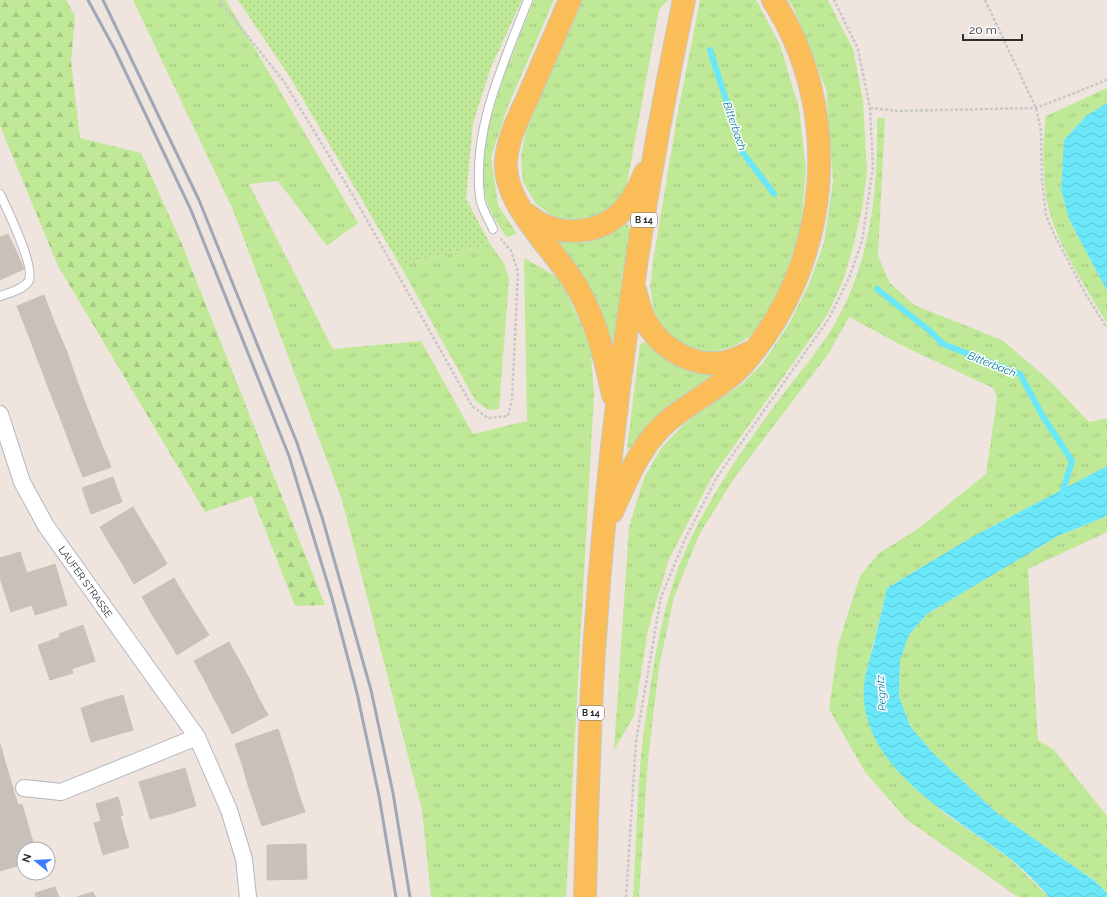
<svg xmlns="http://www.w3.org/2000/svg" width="1107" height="897" viewBox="0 0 1107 897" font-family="Raleway,sans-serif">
<defs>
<pattern id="grass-tufts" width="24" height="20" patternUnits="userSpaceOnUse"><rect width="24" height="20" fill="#bfe997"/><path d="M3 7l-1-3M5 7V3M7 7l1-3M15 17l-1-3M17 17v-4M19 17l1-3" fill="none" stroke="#a4c882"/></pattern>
<pattern id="forest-firs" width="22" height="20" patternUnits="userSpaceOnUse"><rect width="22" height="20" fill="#bfe997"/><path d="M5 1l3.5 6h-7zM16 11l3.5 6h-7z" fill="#a4c882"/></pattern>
<pattern id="garden-dots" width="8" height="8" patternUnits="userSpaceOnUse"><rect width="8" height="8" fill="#bfe997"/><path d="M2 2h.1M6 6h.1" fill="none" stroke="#a4c882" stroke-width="1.8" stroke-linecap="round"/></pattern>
<pattern id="water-waves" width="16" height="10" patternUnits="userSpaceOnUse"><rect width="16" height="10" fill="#6ae7f8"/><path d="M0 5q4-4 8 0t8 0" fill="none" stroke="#5cc6d5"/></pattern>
</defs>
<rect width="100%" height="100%" fill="#efe5de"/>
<path fill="url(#grass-tufts)" d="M133,0H226L358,223L327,246L278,181L249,184L333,349L421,341L473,434L527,421L524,258L559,278L590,342L594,394L566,897H431L422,810L342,500L233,210Z
M534,0H554L508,106L491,157L498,205L517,234L507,237C496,222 488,209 484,191C474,140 515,48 534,0Z
M581,0H668L659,10L627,184L617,204L607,214L571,223L551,215L536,204L523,182L521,155L526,131Z
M700,0H756L758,3L780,45L799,108L806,169L801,227L783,282L765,317L751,336L732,347L713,352L687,350L668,337L655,317L650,287L653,262L677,117Z
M788,0H828L853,49L863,100L867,171L862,209L853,247L844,278L828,314L712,477L669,559L648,630L634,716L614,750L629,527L644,478L662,447L686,422L742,384L763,363L789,324L809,284L824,243L833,181L826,89L793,7Z
M1107,88V103L1086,116L1064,140L1061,190L1069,219L1107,291V323C1087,289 1063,254 1051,217C1042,190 1042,144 1046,116Z
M877,118H885L878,256L890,283L914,305L1002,340L1049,380L1089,422L1107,418V466L972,537L887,588L866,674L864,700L897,769L944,813L1009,858L1049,897H1018L907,820L865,772L829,709L838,645L860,576L879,553L915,531L986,474L997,398L993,388L905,347L849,317L829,353L735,477L700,533L674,597L659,667L648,760L639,897H633C636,847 637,796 642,746C644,725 648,704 651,683C659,633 669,584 691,538C716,486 750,439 784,393C803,368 826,342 840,314C872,253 878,186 877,118Z
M628,224L631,235L615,342L607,339L554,240C564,240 579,244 589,242C602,238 616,225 628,224Z
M490,244L504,263L509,279L499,409L488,410L475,400L400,265Z
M647,341L716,373L715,379L632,450L627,448L640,344Z
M1107,516V532L1028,569L1038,740L1054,750L1107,816V893L1095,881L997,813L932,752L910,726L899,696L900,660L909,635L927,614L1058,536Z"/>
<path fill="url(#forest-firs)" d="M0,0H66L75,16L71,61L80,138L141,153L181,242L325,605L295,606L252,496L205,512L58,266L0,126Z"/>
<path fill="url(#garden-dots)" d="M238,0H522L491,67L473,123L466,199L490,244L400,265L290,77Z"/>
<path fill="url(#water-waves)" d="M1107,103V291L1069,219L1061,190L1064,140L1086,116Z
M1107,466V516L1058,536L927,614L909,635L900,660L899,696L910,726L932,752L997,813L1095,881L1107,893V897H1049C1037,883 1022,868 1008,857C955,817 871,774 864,701C862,682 869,662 874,644C878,625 883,606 887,588L972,537Z"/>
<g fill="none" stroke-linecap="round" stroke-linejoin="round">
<path stroke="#6ae7f8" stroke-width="6" d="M710,50L743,153L774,194
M877,289L930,331L943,344L1020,374L1042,415L1072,461L1061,496"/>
</g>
<path fill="#c8c1ba" stroke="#cbc1b7" d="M8,234L16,251L0,259V237Z
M16,251L24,269L0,280V259Z
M44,295L55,324L28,334L17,306Z
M55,324L67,352L39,363L28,334Z
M67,352L77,381L50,392L39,363Z
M77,381L88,410L61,420L50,392Z
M88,410L99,438L72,449L61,420Z
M99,438L111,467L83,477L72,449Z
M113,477L122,502L91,514L82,488Z
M133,507L144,526L111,546L100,527Z
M144,526L156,545L123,565L111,546Z
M156,545L167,564L134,584L123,565Z
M20,552L27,573L55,564L67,605L35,615L32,605L11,612L0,578V558Z
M174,578L185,597L153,616L142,597Z
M185,597L197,616L165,635L153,616Z
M197,616L209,635L177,655L165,635Z
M83,625L95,661L71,669L59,634Z
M61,637L73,673L50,680L38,645Z
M229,642L239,660L204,679L194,661Z
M239,660L249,678L213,697L204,679Z
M249,678L258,697L223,715L213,697Z
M123,695L133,730L112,736L102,701Z
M258,697L268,715L232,734L223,715Z
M102,701L112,736L91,742L81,708Z
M278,729L285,750L242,764L235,744Z
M0,744L6,765L0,767Z
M285,750L292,771L248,785L242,764Z
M6,765L18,805L0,810V767Z
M185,768L196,806L173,813L162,775Z
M292,771L298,792L255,806L248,785Z
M162,775L173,813L150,819L139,782Z
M298,792L305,812L262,826L255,806Z
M118,797L123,815L101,821L96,804Z
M22,804L35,849H24V864L0,871V810Z
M120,816L129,847L103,855L94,823Z
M306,844L307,879L267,880V845Z
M55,887L59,897H36L35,893Z
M93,892L95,897H77Z"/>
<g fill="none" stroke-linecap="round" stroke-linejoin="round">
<g stroke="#b2b7c1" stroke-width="10">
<path id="lane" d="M0,194C7,209 37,270 28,282C22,290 9,293 0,296
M493,229C489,219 481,208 480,197C472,128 504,63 528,0"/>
</g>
<g stroke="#b2b7c1" stroke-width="18">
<g id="street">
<path id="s1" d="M0,414L22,482L46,526L197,737L229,810L244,859L248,897"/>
<path d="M24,788L61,792L197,737"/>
</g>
</g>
<g stroke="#c8c8c8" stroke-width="24">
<path id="primary" d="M570,0C556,32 542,65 528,97C519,117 508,138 506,160C502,205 557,251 578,289C597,323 605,358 613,395
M528,215C555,238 599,236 623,210C632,200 640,186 645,173
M635,290C638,300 640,311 645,320C659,347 693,369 725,362C734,360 742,356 751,352
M612,512C627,479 641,443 669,420C693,400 723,387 744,363C831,264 845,112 773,0
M585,897C587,815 589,734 594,652C608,433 639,215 684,0"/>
</g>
<path stroke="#c8c8c8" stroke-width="2.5" stroke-dasharray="3 2" stroke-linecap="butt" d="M219,0L285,83L355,199L472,406L488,418L508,416L512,399L518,272L511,251L501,239
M985,0L1036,108L1041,131L1042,180L1046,215L1053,232L1086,295L1107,328
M870,108L898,111L1036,108L1107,80
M626,897L636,741L661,597L686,537L717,477L828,320L849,278L862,241L873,167L870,108L858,49L834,0"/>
<use href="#lane" stroke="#fff" stroke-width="8"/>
<use href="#street" stroke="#fff" stroke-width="16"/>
<use href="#primary" stroke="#fbbd57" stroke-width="22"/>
<path stroke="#a0a7b8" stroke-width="3" d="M88,0L115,50L191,210L289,456L332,598L357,693L379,796L396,897
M103,0L199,200L297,443L322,517L371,690L393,793L410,897"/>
</g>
<g text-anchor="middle" stroke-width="3" stroke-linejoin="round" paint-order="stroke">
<g fill="#fff" stroke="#6c6c6c" stroke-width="1">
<rect x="631" y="213" width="26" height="14" rx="3"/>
<rect x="578" y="706" width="26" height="14" rx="3"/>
</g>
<g font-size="9" font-weight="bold" fill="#2d2d2d">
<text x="644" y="223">B 14</text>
<text x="591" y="716">B 14</text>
</g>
<g font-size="10" fill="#2d2d2d" stroke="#fff">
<text dy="4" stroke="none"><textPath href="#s1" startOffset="190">LAUFER STRASSE</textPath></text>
</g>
<g font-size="11" font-style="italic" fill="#047e9c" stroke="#fff">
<text transform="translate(735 126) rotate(71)" y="4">Bitterbach</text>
<text transform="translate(992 364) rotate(22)" y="4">Bitterbach</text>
<text transform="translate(881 693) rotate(-94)" y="4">Pegnitz</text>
</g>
</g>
<g transform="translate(36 861) rotate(288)"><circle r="19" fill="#ffffff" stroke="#ababab"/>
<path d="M0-3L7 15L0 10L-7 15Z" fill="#3c7dff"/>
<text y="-6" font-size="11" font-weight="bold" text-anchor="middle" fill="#2d2d2d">N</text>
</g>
<path d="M963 34v6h59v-6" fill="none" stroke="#2d2d2d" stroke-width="2"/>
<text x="969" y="34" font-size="12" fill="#2d2d2d" stroke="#ffffff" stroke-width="3" paint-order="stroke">20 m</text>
</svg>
